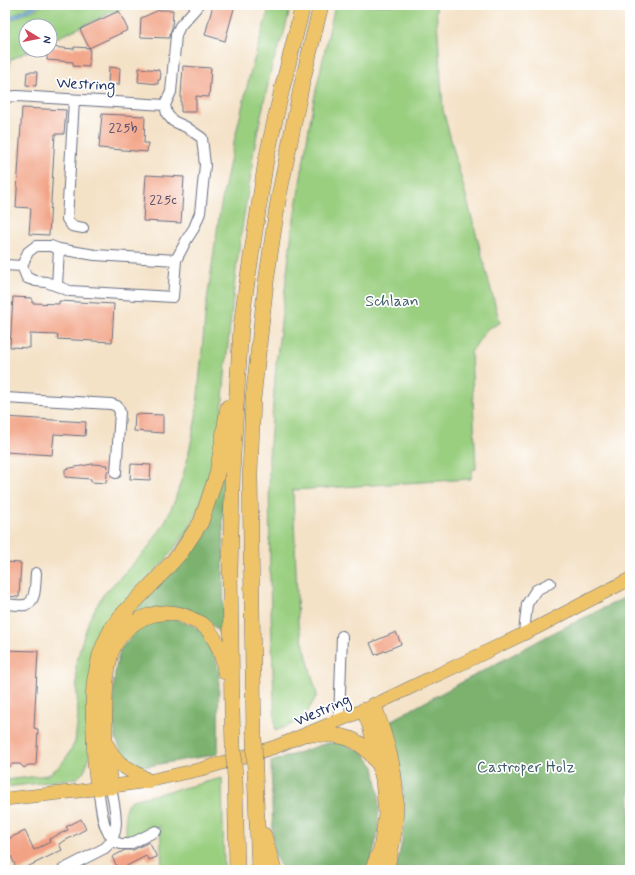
<svg xmlns="http://www.w3.org/2000/svg" width="635" height="875" viewBox="0 0 635 875" font-family="Mynerve,sans-serif">
<rect width="100%" height="100%" fill="#fff"/>
<filter id="ink" filterUnits="userSpaceOnUse"><feTurbulence type="fractalNoise" baseFrequency=".025" numOctaves="2"/><feDisplacementMap in="SourceGraphic" scale="8" xChannelSelector="R" yChannelSelector="G"/><feConvolveMatrix kernelMatrix="1 2 1 2 8 2 1 2 1" color-interpolation-filters="sRGB"/></filter>
<filter id="wash" filterUnits="userSpaceOnUse"><feTurbulence type="fractalNoise" baseFrequency=".012" numOctaves="4" result="noise"/><feDisplacementMap in="SourceGraphic" scale="16" xChannelSelector="R" yChannelSelector="G"/><feGaussianBlur stdDeviation="0.9" result="paint"/><feColorMatrix in="noise" values="0 0 0 0 0 0 0 0 0 0 0 0 0 0 0 0 0 1.4 0 .05"/><feComposite in="paint" operator="in"/></filter>
<g filter="url(#wash)">
<rect width="100%" height="100%" fill="#f4e2c7"/>
<path fill="#9acf80" stroke="#5a7f6f" d="M5,5H33L5,19Z
M44,5H128L50,41V26H26V50H31L10,60L8,87H5V23Z
M270,5H291L284,33L272,65L255,144L252,162H253L244,215L236,270L226,363L222,411L216,453L201,502L189,528L165,561L124,602L88,760L84,772L77,778L40,783L5,787V780L48,775L60,766L68,755L75,742L78,717L76,665L81,645L89,620L96,607L103,595L148,548L164,524L175,500L187,462L196,417L206,307L220,210L234,142L250,74Z
M335,5H436L443,110L500,323L487,329L471,352L476,469L472,470L471,479L293,490L298,623L317,695L303,720L275,731L270,582L269,457L276,365L292,231L313,104Z
M222,778L224,870H162L160,826L130,841L126,836V826L125,810L127,804L132,800L187,787Z"/>
<path fill="#7bb26e" stroke="#4b7066" d="M224,473L223,514L224,639L216,629L204,617L189,610L177,607L121,623L152,590Z
M630,595V870H395L398,860L402,841L405,808L402,780L390,721L551,634Z
M169,617L194,626L204,634L213,648L219,671L218,754L148,766H135L125,758L116,739L113,719V697L115,672L120,650L138,628L157,619Z
M327,743H341L363,752L374,767L379,796L378,832L371,862L366,870H283L275,857L273,842L271,762Z"/>
<g fill="none" stroke-linecap="round" stroke-linejoin="round">
<path stroke="#5ba2d1" stroke-width="3" d="M5,21L38,5"/>
</g>
<g id="blocks">
<path fill="#f2a385" d="M213,5H235L225,41L205,35Z
M159,10H173L172,28L170,33L169,38L140,37L141,18Z
M119,11L128,30L89,48L80,29Z
M50,47L74,49V47L90,48L89,67L73,66V62L47,60V50H50Z
M183,66L211,68L209,97L196,96V112H181V95Z
M109,67L120,68L119,85L108,84Z
M139,68L159,70V72L161,73L160,80H158V84L138,82Z
M27,72H37L36,86L26,85Z
M22,108L66,110L64,134H55L49,235L29,234L31,208L16,207Z
M102,114L145,116L144,143H148L147,152L99,148Z
M146,175L184,177L181,223L143,221Z
M13,297L32,298V303L59,304V301L114,304L112,342L57,339L58,335L30,334V348L10,347Z
M135,414L163,415V433L134,431Z
M5,417L86,422L85,436L54,434L52,455L5,452Z
M92,464L108,465L106,483L91,482V479L65,477V469Z
M131,464L151,465L150,480L130,479Z
M5,562L21,563L19,597L5,596Z
M396,632L401,644L375,655L370,643Z
M5,650L38,651L34,728L38,729L36,765H28L24,768L20,764H12L5,770Z
M81,819L86,829L59,844L62,850L21,870H17L5,842V840L25,831L34,850L50,842L49,839L68,830L66,827Z
M149,842L157,857L149,860L146,856L119,870L112,857L125,850H133Z"/>
</g>
</g>
<g filter="url(#ink)">
<use href="#blocks" fill-opacity="0" stroke="#676e83" stroke-width="1"/>
<g fill="none" stroke-linecap="round" stroke-linejoin="round">
<g stroke="#676e83" stroke-width="12">
<path id="minor" d="M5,97L17,96L165,105
M74,100L67,219L72,226L83,228
M36,246H51L59,249L95,255L176,260L173,297L70,291L46,282L36,281L27,278L22,266L28,252Z
M176,260L187,239L194,228L200,213L205,165L202,138L186,127L173,121L167,114L165,105L171,92L176,35L180,26L197,7
M5,265L22,266
M57,286L59,249
M5,398L111,404L117,406L120,412L116,473
M5,604C11,604 19,606 25,605C37,603 35,582 36,573
M524,633L527,604L536,590L550,583
M339,720L342,636
M98,788C100,799 102,824 108,832C109,834 112,835 113,836
M112,841L121,844H130L156,831
M62,870L105,848C123,833 114,807 111,787"/>
</g>
<g stroke="#676e83" stroke-width="14">
<path id="major" d="M5,799L79,791L148,781L202,769L275,747L364,710L422,682L465,662L536,628L630,579"/>
</g>
<g stroke="#676e83" stroke-width="16">
<path id="highway" d="M374,705C381,726 389,748 393,770C399,803 395,838 386,870
M364,710L370,726L383,779L386,815L381,849L372,870
M308,734C339,734 359,735 377,762
M254,737L250,474L253,399L266,282L278,201L302,83L321,5
M107,746L113,756L119,763L125,767L132,771L148,781
M233,746L232,711L230,570L233,455L241,327L245,296L266,160L282,89L303,5
M255,773L259,870
M235,778L237,870
M111,787C108,772 106,757 105,742C104,730 105,717 105,705C105,689 106,673 110,657C111,653 112,649 114,646C129,618 162,604 191,619C194,621 199,622 202,624C216,635 223,656 225,672
M98,788L95,763L93,704L94,683L100,655L105,642L112,628L121,616L155,581L181,552L201,522L217,474L228,407
M264,835L274,870"/>
</g>
<use href="#minor" stroke="#fff" stroke-width="10"/>
<use href="#major" stroke="#efc469" stroke-width="13"/>
<use href="#highway" stroke="#efc469" stroke-width="15"/>
<g stroke="#676e83" stroke-width="16" stroke-linecap="butt">
<path id="highway-bridge" d="M254,737L255,773
M233,746L235,778"/>
</g>
<use href="#highway-bridge" stroke="#efc469" stroke-width="15"/>
</g>
</g>
<g text-anchor="middle" stroke-width="3.5" stroke-linejoin="round" paint-order="stroke">
<g font-size="14" fill="#514c68">
<text x="123" y="132">225b</text>
<text x="163" y="204">225c</text>
</g>
<g font-size="16" fill="#1b2f5e" stroke="#fff">
<text transform="translate(86 83) rotate(3)" y="6">Westring</text>
<text transform="translate(322 709) rotate(-23)" y="6">Westring</text>
</g>
<g font-size="16" fill="#415f68" stroke="#fff">
<text x="392" y="306">Schlaan</text>
<text x="526" y="772">Castroper Holz</text>
</g>
</g>
<rect width="635" height="875" fill="none" stroke="#fff" stroke-width="20"/>
<g transform="translate(38 38) rotate(100)"><circle r="19" fill="#ffffff" stroke="#a4acbf"/>
<path d="M0-3L7 15L0 10L-7 15Z" fill="#d1495b"/>
<text y="-6" font-size="11" font-weight="bold" text-anchor="middle" fill="#1b2f5e">N</text>
</g>
</svg>
